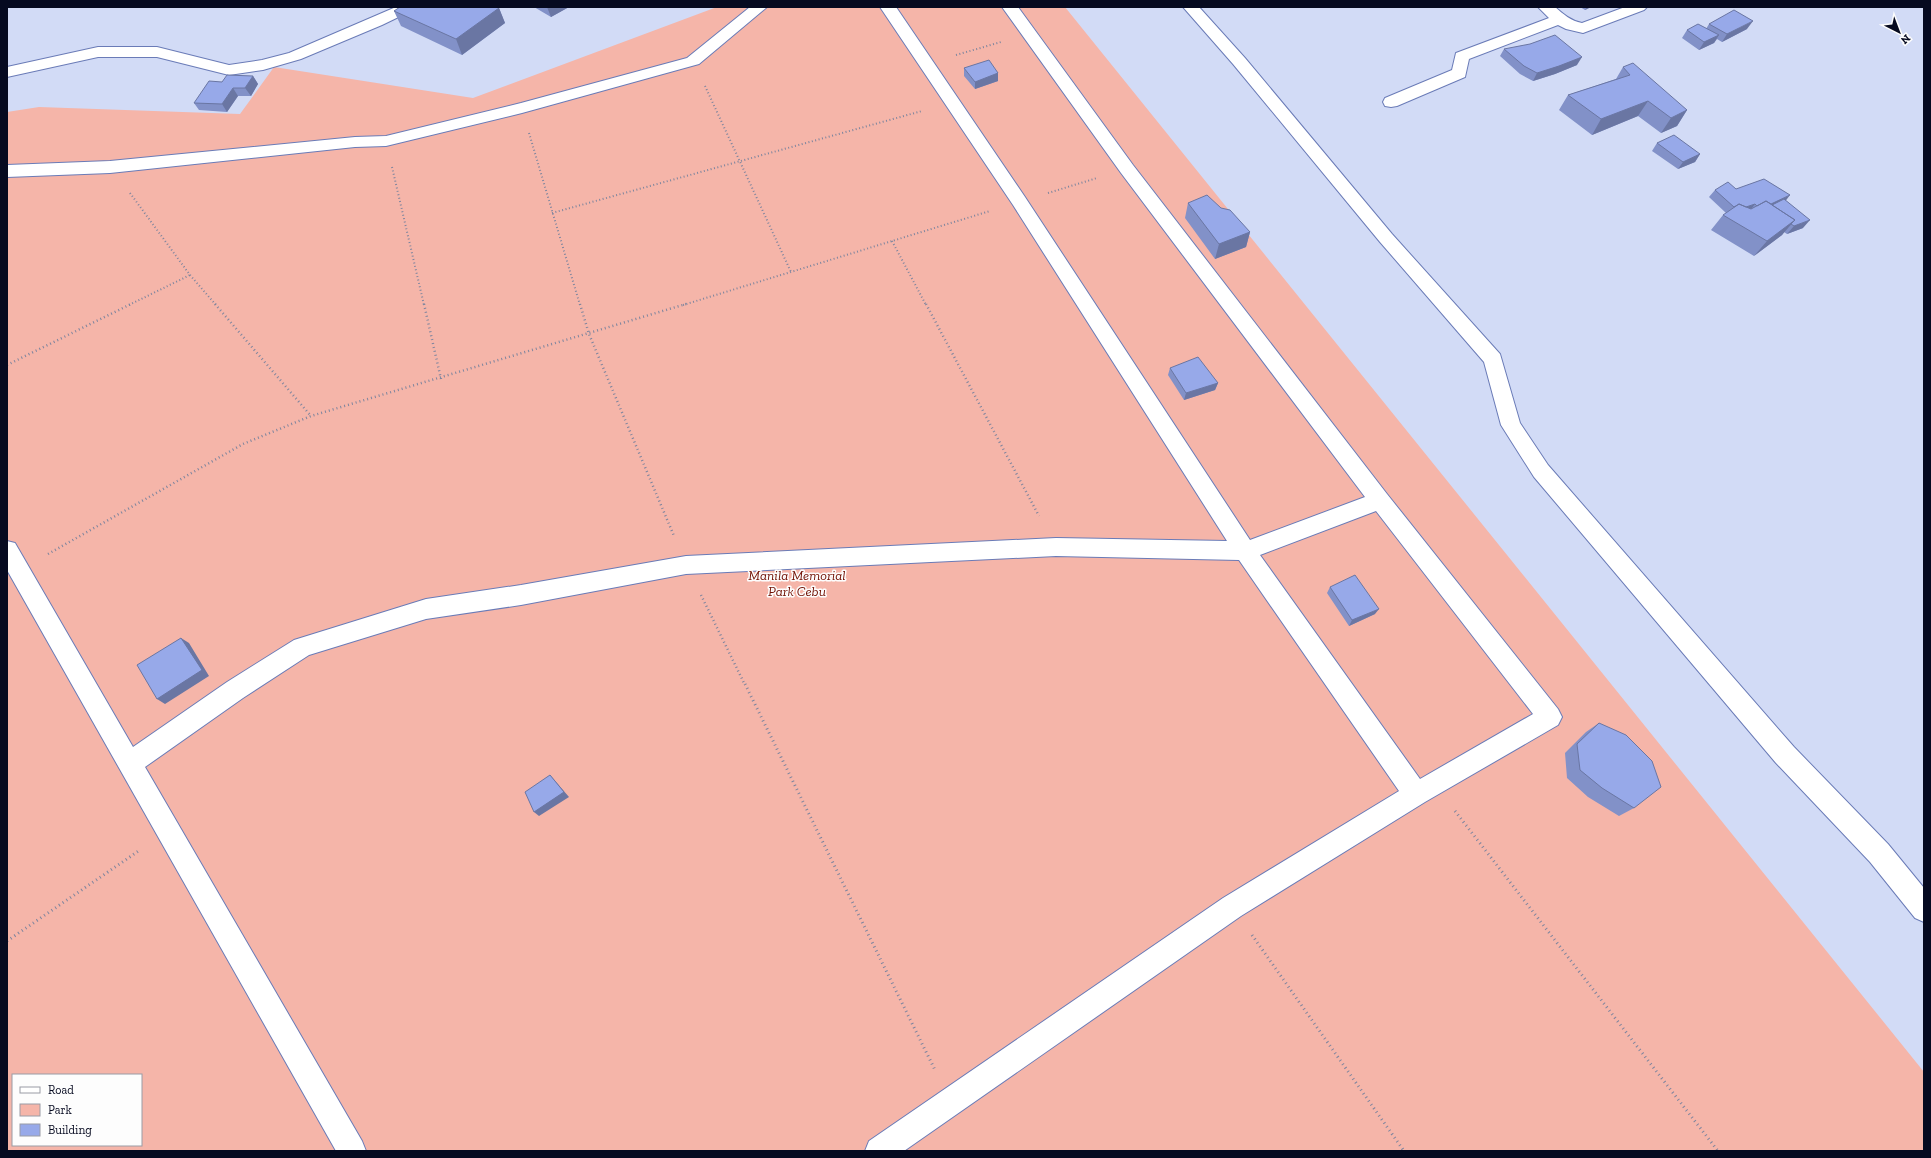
<svg xmlns="http://www.w3.org/2000/svg" width="1931" height="1158" viewBox="0 0 1931 1158" font-family="'Zilla Slab',serif">
<rect width="100%" height="100%" fill="#d2dbf6"/>
<path fill="#f5b5a9" fill-rule="evenodd" d="M717,7H1065L1924,1072V1151H7V112L39,107L240,114L274,67L473,98ZM13,1075H141V1145H13Z"/>
<g fill="none" stroke-linecap="round" stroke-linejoin="round">
<g stroke="#6a7bb7" stroke-width="2">
<path id="lane" d="M750,7H767L699,64L522,113L386,146L355,147L110,173L7,177V165L110,161L355,137L386,136L521,103L687,58Z
M880,7H896L1025,197L1250,540L1365,497L1121,173L1002,7H1018L1133,165L1387,494L1558,709L1562,717L1558,725L1425,802L1241,916L904,1151H865L869,1141L1223,898L1399,791L1239,560L1056,556L686,574L521,605L426,619L309,655L243,698L145,767L362,1141L366,1151H336L7,570V541L15,543L133,747L227,682L294,640L426,599L521,585L686,556L1056,538L1227,541L1013,205ZM1376,511L1533,714L1420,779L1260,555Z"/>
</g>
<g stroke="#6a7bb7" stroke-width="2">
<path id="street" d="M396,7H416L413,10L382,25L301,59L263,70L229,75L157,57H98L7,77V67L98,47H157L229,65L262,60L289,53Z
M1183,7H1199L1245,58L1392,234L1500,354L1520,423L1548,465L1794,747L1888,844L1924,888V922L1915,918L1870,862L1776,763L1534,477L1501,425L1484,362L1380,242L1233,64Z
M1538,7H1555C1563,14 1571,21 1582,23L1625,7H1647L1644,10L1583,33L1566,29L1558,25L1469,59L1465,77L1397,106L1391,107L1385,106L1383,102L1385,98L1452,70L1456,53L1549,18Z"/>
</g>
<path stroke="#7e859e" stroke-width="2" stroke-dasharray="1 2.5" stroke-linecap="butt" d="M956,55L1001,42
M705,86L791,272
M529,133L580,305
M392,167L424,305
M130,193L190,275L216,305
M1048,193L1097,178
M552,213L922,111
M892,241L926,305
M129,305L190,275
M683,305L990,211"/>
<path stroke="#7e859e" stroke-width="2.5" stroke-dasharray="1 3" stroke-linecap="butt" d="M215,304L311,416
M424,304L441,379
M580,304L589,334L674,536
M926,304L1039,516
M7,365L131,304
M48,554L243,444L311,416L686,304
M701,595L745,685"/>
<path stroke="#7e859e" stroke-width="3" stroke-dasharray="1 3.5" stroke-linecap="butt" d="M745,684L935,1070
M1455,811L1718,1151
M1252,935L1404,1151
M7,941L140,850"/>
<use href="#lane" fill="#fff" fill-rule="evenodd"/>
<use href="#street" fill="#fff" fill-rule="evenodd"/>
</g>
<path fill="#8291c8" d="M534,7H569L551,17Z
M1580,7H1591L1585,10Z
M499,8L505,23L462,55L401,26L394,11Z
M1709,24L1747,29L1722,42L1717,39L1714,43L1699,50L1682,38L1687,30L1706,29Z
M1504,49L1577,65L1555,74L1533,81L1520,74L1500,56Z
M1623,67L1687,110L1677,126L1661,133L1638,116L1592,135L1559,110L1568,95L1616,79Z
M964,68L998,73V81L975,89L964,76Z
M253,76L258,84L251,96H238L227,112L199,110L194,103L222,82Z
M1657,143L1700,154L1695,162L1678,169L1652,151Z
M1736,189L1786,201L1803,228L1787,234L1784,232L1782,235L1754,256L1711,230L1723,215L1726,213L1709,197L1715,190Z
M1188,203L1250,232L1246,247L1215,259L1185,218Z
M1170,368L1218,383L1215,390L1184,400L1168,375Z
M1330,587L1375,614L1349,626L1327,593Z
M1599,723L1634,808L1619,816L1588,797L1567,778L1565,753L1586,732Z"/>
<path fill="#6a76a3" d="M547,7H569L551,17Z
M1587,7H1591L1585,10Z
M499,8L505,23L462,55L456,39Z
M1753,21L1747,29L1722,42L1727,34Z
M1719,35L1714,43L1699,50L1704,42Z
M1582,57L1577,65L1555,74L1533,81L1537,73Z
M998,73V81L975,89V82Z
M253,76L258,84L251,96L245,88Z
M233,88L238,96L227,112L222,104Z
M1648,101L1638,116L1592,135L1601,119Z
M1687,110L1677,126L1661,133L1671,118Z
M1700,154L1695,162L1678,169L1683,162Z
M1790,195L1784,203L1760,209Z
M1755,204L1749,212L1738,210Z
M1795,220L1782,235L1754,256L1767,241Z
M1810,220L1803,228L1787,234L1794,226Z
M1250,232L1246,247L1215,259L1219,244Z
M1218,383L1215,390L1184,400L1186,393Z
M1379,609L1375,614L1349,626L1352,620Z
M181,638L189,643L209,676L165,704L157,699Z
M550,775L569,797L539,816L534,812Z"/>
<path fill="#97a9e9" stroke="#6a76a3" d="M400,7H497L499,8L456,39L394,11Z
M1734,10L1753,21L1727,34L1709,24Z
M1698,24L1719,35L1704,42L1687,30Z
M1555,35L1582,57L1559,66L1537,73L1524,66L1504,49L1530,44Z
M989,60L998,73L975,82L964,68Z
M1633,63L1687,110L1671,118L1648,101L1601,119L1568,95L1630,75L1623,67Z
M227,75L253,76L245,88H233L222,104L194,103L209,81L222,82Z
M1674,135L1700,154L1683,162L1657,143Z
M1764,179L1790,195L1771,204L1766,201L1757,206L1755,204L1746,207L1739,204L1734,207L1715,190L1728,182L1736,189Z
M1207,195L1221,208L1230,210L1250,232L1219,244L1188,203Z
M1784,199L1810,220L1794,226L1791,224L1795,220L1772,205Z
M1766,201L1795,220L1767,241L1723,215L1739,204L1751,209Z
M1198,357L1218,383L1186,393L1170,368Z
M1355,575L1379,609L1352,620L1330,587Z
M181,638L202,670L157,699L137,665Z
M1599,723L1626,735L1652,761L1661,787L1634,808L1602,788L1580,770L1577,744Z
M550,775L564,792L534,812L525,792Z"/>
<g text-anchor="middle" stroke-width="3" stroke-linejoin="round" paint-order="stroke">
<g font-size="14" font-style="italic" fill="#711003" stroke="#fdfdfd">
<text x="797" y="580">Manila Memorial<tspan x="797" dy="16">Park Cebu</tspan></text>
</g>
</g>
<rect width="1931" height="1158" fill="none" stroke="#060a20" stroke-width="16"/>
<rect x="12" y="1074" width="130" height="72" fill="#fdfdfd" stroke="#9a9ca5"/>
<rect x="20" y="1087" width="20" height="6" fill="#ffffff" stroke="#9a9ca5"/>
<text x="48" y="1094" font-size="12" fill="#060a20">Road</text>
<rect x="20" y="1104" width="20" height="12" fill="#f5b5a9" stroke="#9a9ca5"/>
<text x="48" y="1114" font-size="12" fill="#060a20">Park</text>
<rect x="20" y="1124" width="20" height="12" fill="#97a9e9" stroke="#9a9ca5"/>
<text x="48" y="1134" font-size="12" fill="#060a20">Building</text>
<g transform="translate(1899 32) rotate(138)" stroke="#fdfdfd" stroke-width="3" paint-order="stroke">
<path d="M0-3L7 15L0 10L-7 15Z" fill="#060a20"/>
<text y="-6" font-size="11" font-weight="bold" text-anchor="middle" fill="#060a20">N</text>
</g>
</svg>
